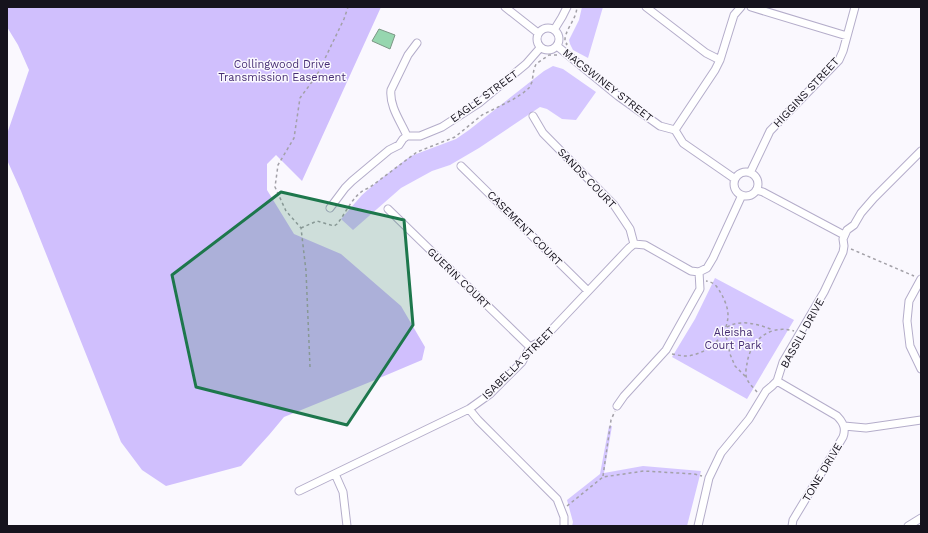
<svg xmlns="http://www.w3.org/2000/svg" width="928" height="533" viewBox="0 0 928 533" font-family="'Work Sans',sans-serif">
<rect width="100%" height="100%" fill="#faf8fe"/>
<path fill="#d5c7ff" d="M582,7H603L588,58L573,50L570,44L569,40L579,20Z
M553,66L563,69L596,92L576,120L562,119L547,109L540,107L479,148L450,165L432,171L401,188L353,230L341,219L362,195L378,181L404,161L411,156L456,139L469,130L544,71Z
M715,278L794,320L747,399L672,357L695,319Z
M609,426H612L604,473L643,466L701,471L687,526H572L573,522L567,500L600,474Z"/>
<path fill="#d0bffd" d="M7,7H381L302,181L276,155L267,164V190L294,234L341,254L401,306L425,347L422,360L370,382L284,417L269,435L241,466L166,486L142,470L121,442L21,191L7,160V134L29,70L18,45L7,27Z"/>
<path fill="#96d6af" stroke="#7b9785" d="M379,29L395,35L390,49L372,41Z"/>
<g fill="none" stroke-linecap="round" stroke-linejoin="round">
<g stroke="#b4adca" stroke-width="9">
<path id="street" d="M505,7L538,33
M646,7L706,53L720,60
M751,7L847,36
M537 39a11 11 0 1 1 22 0a11 11 0 1 1-22 0Z
M554,30L562,17L567,7
M557,46L618,96L660,126L675,130L683,143L735,179
M533,116L543,133L614,205L630,229L634,244
M675,130L715,70L720,60L734,15L741,7
M407,136C401,122 389,106 391,90L408,55L417,43
M461,166L588,291
M734 184a12 12 0 1 1 24 0a12 12 0 1 1-24 0Z
M750,173L770,131L839,60L843,51L855,7
M756,190L763,192L844,235
M330,208L345,188L352,181L389,150L399,145L403,139L407,136H420L442,127L479,103L526,64L540,48
M388,209L530,347
M921,279L909,301L907,321L910,346L921,369
M777,381L837,416C844,423 846,429 843,437L793,520L792,526
M617,406L624,396L666,350L700,289L699,272
M469,409L478,420L557,499L564,517V526
M844,426L866,428L921,420
M335,474L343,492L347,526
M299,491L469,409L490,394L522,362L530,347L541,341L629,248L634,244L645,245L691,271L699,272L707,268L713,258L742,195
M698,526L709,478L721,453L749,419L766,391L772,386L777,381L783,362L824,292L843,252L844,246L843,239L847,230L854,225L861,213L874,198L921,151
M908,526L921,518"/>
</g>
<path stroke="#a3a1a8" stroke-width="1.5" stroke-dasharray="3 3" stroke-linecap="butt" d="M566,45L567,44L565,42C564,30 576,21 577,7
M301,228L317,221L334,226L337,224C347,212 353,193 369,188L417,152L455,137L482,115L512,100L523,93L529,88L532,82L534,69L536,64L549,55H557
M851,249L914,276
M727,327C740,319 758,324 773,330
M725,331L730,354L735,366L746,377
M672,354C677,355 682,356 687,356C708,354 728,336 728,315C728,308 725,301 722,295C718,288 715,282 706,281
M310,367L306,271L301,228L286,211L275,187L278,165L294,138L300,98L317,75L344,19L348,7
M757,392C754,388 749,384 747,379C745,375 746,368 747,364C750,340 770,324 794,331
M603,476L611,420L615,411
M567,506L603,477L644,471L694,474L702,476"/>
<use href="#street" stroke="#fff" stroke-width="7"/>
</g>
<path fill="#1d774c" fill-opacity="0.2" stroke="#1d774c" stroke-width="3" stroke-linejoin="round" d="M281,192L404,220L413,325L347,425L196,387L172,275Z"/>
<g text-anchor="middle" stroke-width="3" stroke-linejoin="round" paint-order="stroke">
<g font-size="11" fill="#462d73" stroke="#faf8fe">
<text x="282" y="68">Collingwood Drive<tspan x="282" dy="13">Transmission Easement</tspan></text>
<text x="733" y="336">Aleisha<tspan x="733" dy="13">Court Park</tspan></text>
</g>
<g font-size="11" fill="#16131d" stroke="#faf8fe">
<text transform="translate(608 85) rotate(38)" y="4">MACSWINEY STREET</text>
<text transform="translate(806 92) rotate(-47)" y="4">HIGGINS STREET</text>
<text transform="translate(484 96) rotate(-36)" y="4">EAGLE STREET</text>
<text transform="translate(587 178) rotate(46)" y="4">SANDS COURT</text>
<text transform="translate(525 228) rotate(45)" y="4">CASEMENT COURT</text>
<text transform="translate(459 278) rotate(44)" y="4">GUERIN COURT</text>
<text transform="translate(802 333) rotate(-61)" y="4">BASSILI DRIVE</text>
<text transform="translate(518 363) rotate(-45)" y="4">ISABELLA STREET</text>
<text transform="translate(822 472) rotate(-59)" y="4">TONE DRIVE</text>
</g>
</g>
<rect width="928" height="533" fill="none" stroke="#16131d" stroke-width="16"/>
</svg>
